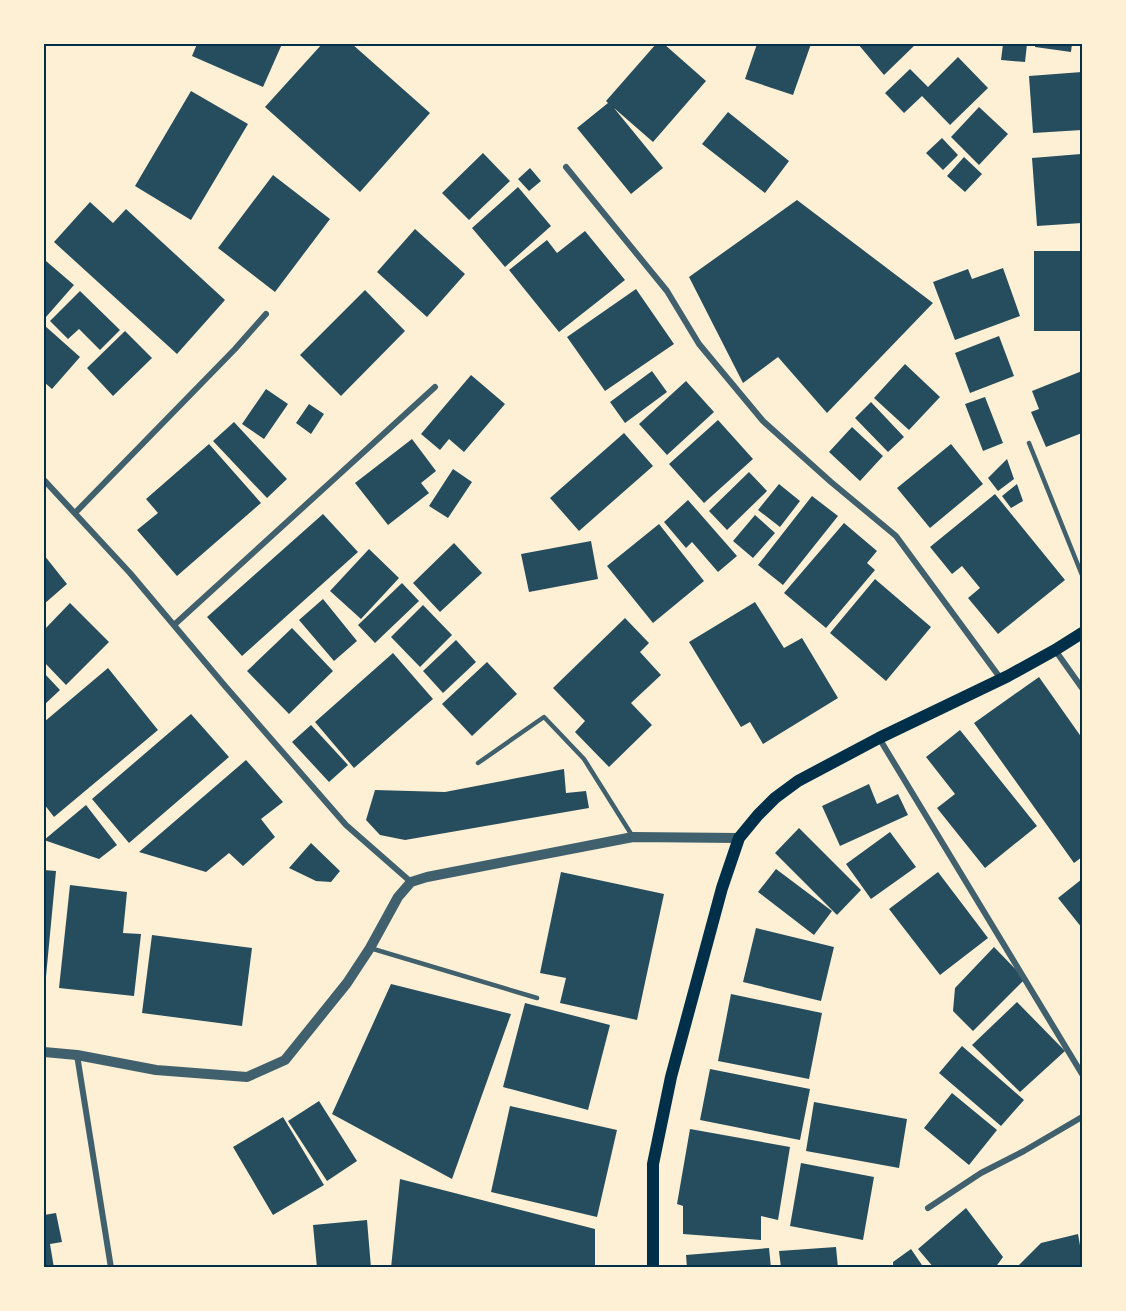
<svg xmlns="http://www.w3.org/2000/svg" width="1126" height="1311" viewBox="0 0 1126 1311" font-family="'DM Sans',sans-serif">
<rect width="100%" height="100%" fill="#fdf0d5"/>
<path fill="#264d5e" d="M197,44H282L263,87L192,56Z
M322,44H352L430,113L360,192L265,107Z
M656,44H664L706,81L653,142L614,108L663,168L631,194L577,128L608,103L606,101Z
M757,44H811L793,95L745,79Z
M858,44H916L884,75Z
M1003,44H1027L1025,62L1001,60Z
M1035,44H1072L1071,52L1035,47Z
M958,57L988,88L950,125L922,96L904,113L885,93L910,69L928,87Z
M1082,72V130L1033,133L1029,76Z
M191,91L248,124L191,220L135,186Z
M979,107L1008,134L979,165L951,137Z
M728,112L789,161L765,193L702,144Z
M942,138L958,155L943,170L926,153Z
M483,153L510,181L469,220L442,193Z
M1081,154L1082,223L1037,226L1032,158Z
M964,157L982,174L965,192L947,176Z
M530,168L541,181L529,191L518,179Z
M273,175L330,219L275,292L218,248Z
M518,187L551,226L505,267L472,228Z
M797,200L933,303L827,413L778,357L743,383L689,277Z
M90,202L113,223L126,209L225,300L177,354L54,242Z
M415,229L465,274L427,317L377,272Z
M585,231L625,280L559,332L509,270L547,240L557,253Z
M1034,251H1082V331H1034Z
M46,261L74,285L46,317L44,315V264Z
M1003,268L1020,316L955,340L933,282L968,269L972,279Z
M636,289L674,344L605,391L567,337Z
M365,290L405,331L341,396L300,355Z
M80,291L120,330L100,350L79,329L68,339L50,321Z
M44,325L80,357L52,389L44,382Z
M125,331L152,358L113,396L87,368Z
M999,336L1014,376L970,393L955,353Z
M905,364L940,397L909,430L874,398Z
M652,371L667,392L625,423L610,402Z
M1082,371V433L1046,447L1031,412L1039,409L1032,391Z
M471,375L505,404L464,452L449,439L440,450L421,434Z
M686,381L714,412L667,455L639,424Z
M266,389L288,404L264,439L242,424Z
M985,397L1003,443L983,451L965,404Z
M871,402L904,437L888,452L855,418Z
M309,404L324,414L311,434L296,423Z
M718,420L753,459L704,503L669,464Z
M234,422L287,479L267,498L213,441Z
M852,427L883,456L860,481L829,452Z
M624,433L653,466L579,531L550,498Z
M412,439L436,471L421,483L429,493L388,525L355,483Z
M209,444L261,503L177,576L137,530L158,513L146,499Z
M951,444L983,484L930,528L897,488Z
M1007,459L1014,479L998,491L988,478Z
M453,469L472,482L448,518L429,506Z
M749,472L767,491L727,530L709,511Z
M779,484L800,501L780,527L758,510Z
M1017,484L1023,501L1011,508L1002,496Z
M995,494L1065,580L998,634L968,598L980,588L962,566L952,574L930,547Z
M812,496L838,516L783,585L758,565Z
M688,500L737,556L718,572L692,542L686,548L664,522Z
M323,514L358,552L242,656L207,617Z
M755,515L775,533L753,558L733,541Z
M844,523L877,551L867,563L875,570L826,628L784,593Z
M659,524L704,581L653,623L607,566Z
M591,541L598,579L529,592L521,554Z
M454,543L482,573L440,612L413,583Z
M369,549L399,578L361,619L330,591Z
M44,555L67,584L44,604Z
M875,579L931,627L886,681L830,633Z
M402,583L419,601L375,643L358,625Z
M323,599L357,641L334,661L299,620Z
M755,602L784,648L802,638L838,698L763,744L750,722L741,727L689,642Z
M70,603L109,642L66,685L44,662V630Z
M423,605L452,635L420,667L391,637Z
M625,618L649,643L640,652L661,675L631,703L652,725L609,767L575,732L585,721L553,688Z
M292,628L333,671L289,714L247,671Z
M456,640L476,662L443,693L423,671Z
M393,653L433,699L354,768L315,722Z
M487,662L517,694L472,736L442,704Z
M108,668L158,730L54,817L44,804V722Z
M44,673L60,690L44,705Z
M1039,677L1082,738V857L1074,863L974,723Z
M191,714L229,757L129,843L92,799Z
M311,725L348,765L329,782L292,742Z
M960,730L1037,826L985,868L937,808L955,794L926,757Z
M246,760L283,802L261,819L275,837L243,866L229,853L206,872L139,852Z
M564,769L566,793L586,791L589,808L405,840L380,835L366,820L375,790L445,792Z
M869,784L877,804L898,794L908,815L840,846L822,806Z
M86,805L117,845L99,859L44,840Z
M799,828L861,890L837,915L775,853Z
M890,832L916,867L871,899L846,864Z
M311,843L340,871L331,882L316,881L289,868Z
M776,869L832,911L814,935L758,892Z
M44,870L56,871L45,987H44Z
M561,872L664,894L637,1020L560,1003L566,978L540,973Z
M938,872L988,938L940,975L889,909Z
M1082,879V928L1058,898Z
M70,885L127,892L123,933L141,934L134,996L59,988Z
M756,928L834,947L821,1001L743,982Z
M152,935L252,948L242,1026L142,1013Z
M994,947L1025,979L973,1031L953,1011L955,988Z
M391,984L511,1014L452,1179L332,1114Z
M731,994L822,1013L809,1079L718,1061Z
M1017,1002L1065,1051L1020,1092L972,1045Z
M525,1003L610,1025L588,1110L503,1087Z
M962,1046L1024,1100L1001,1126L939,1073Z
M710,1069L810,1089L800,1140L700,1120Z
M952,1093L997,1130L969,1165L924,1128Z
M319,1101L357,1161L327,1181L288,1121Z
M814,1102L907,1119L899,1168L806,1151Z
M510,1106L617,1130L597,1217L491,1192Z
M283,1117L324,1185L273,1215L233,1147Z
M690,1129L790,1147L778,1220L761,1216V1240L683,1234V1206L677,1204Z
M801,1163L874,1177L863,1240L790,1226Z
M400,1179L595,1229V1268H391Z
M966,1208L1003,1257L995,1268H934L918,1249Z
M56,1213L62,1242L50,1244L54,1268H44V1215Z
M367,1220L371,1268H317L313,1225Z
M1078,1234L1082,1257V1268H1016L1041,1243Z
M836,1247L838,1268H781L779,1251Z
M769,1248L771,1268H687L686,1255Z
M911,1249L924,1268H893V1262Z"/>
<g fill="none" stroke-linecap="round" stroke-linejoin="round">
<path stroke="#3f606c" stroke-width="4.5" d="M1029,443L1082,575
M478,763L544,717L584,759L633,837
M370,948L537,998"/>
<path stroke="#3f606c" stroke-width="6" d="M566,167L667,291L699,344L763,421L831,482L896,536L1001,679
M44,480L130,573L225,686L346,825L411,882
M75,513L235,349L266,314
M174,625L435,387
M1055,650L1082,688
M879,738L1082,1074
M77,1055L111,1268
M928,1208L981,1173L1024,1151L1082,1117"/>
<path stroke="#3f606c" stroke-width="10" d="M44,1052L77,1055L156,1070L247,1077L285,1060L347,983L370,948L398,897L411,882L427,877L633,837L739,838"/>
<path stroke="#003049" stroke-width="12" d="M653,1268V1164L671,1077L722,888L739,838L758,815L775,798L798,781L879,738L1008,676L1055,650L1082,633"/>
</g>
<rect width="1126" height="1311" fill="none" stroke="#fdf0d5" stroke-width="90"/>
<rect x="45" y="45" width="1036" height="1221" fill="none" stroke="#003049" stroke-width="2"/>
</svg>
